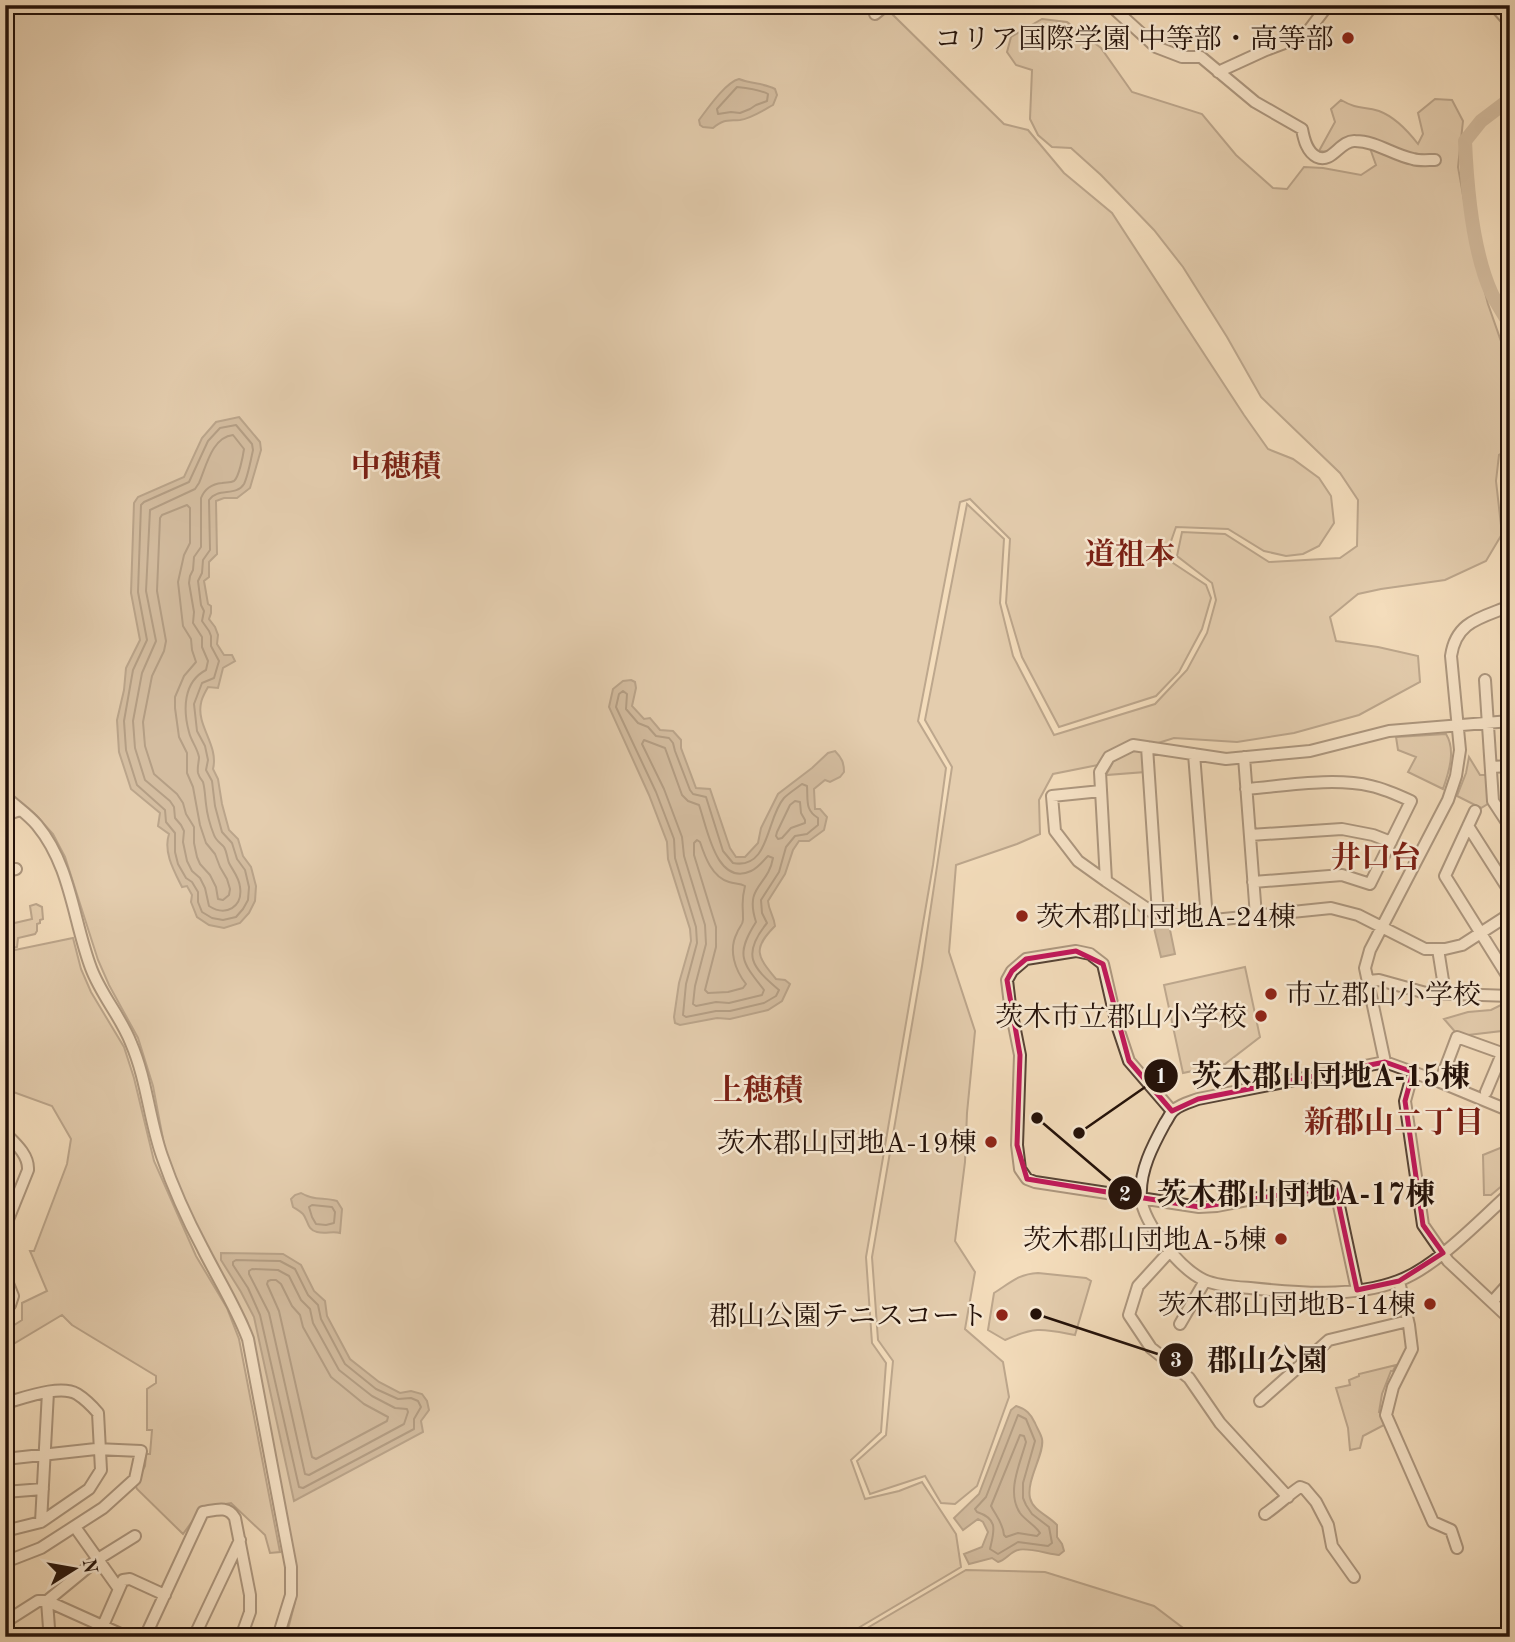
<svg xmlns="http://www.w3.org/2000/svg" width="1515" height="1642" viewBox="0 0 1515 1642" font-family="'Old Standard TT','Noto Serif JP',serif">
<rect width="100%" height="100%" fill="#f4ddbc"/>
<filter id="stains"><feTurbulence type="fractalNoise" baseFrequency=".00286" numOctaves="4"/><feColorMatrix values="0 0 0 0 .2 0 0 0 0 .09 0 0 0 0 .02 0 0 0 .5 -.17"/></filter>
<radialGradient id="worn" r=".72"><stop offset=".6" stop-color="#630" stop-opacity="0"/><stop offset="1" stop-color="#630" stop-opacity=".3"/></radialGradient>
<path fill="#d0ba9e" stroke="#7a6654" stroke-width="2" d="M5,5H897L889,11L1004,124L1028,130L1064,173L1112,213L1244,415L1268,449L1293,459L1319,478L1331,496L1334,523L1319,546L1303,554L1286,556L1264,551L1228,529L1176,527L1169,547L1173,563L1206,585L1211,598L1202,629L1179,672L1156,696L1059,727L1022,657L1006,603L1010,539L970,499L960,502L918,721L946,768L933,865L866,1257L872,1343L886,1363L881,1432L851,1460L865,1499L899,1491L922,1482L956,1534L961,1567L843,1637H286L295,1602L296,1574L253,1345L247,1321L194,1221L166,1155L153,1086L138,1038L109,985L98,960L65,857L53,834L36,815L12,796L5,787V120L10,71Z
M1042,19L1067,22L1101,48L1132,92L1202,114L1236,155L1273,188L1287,189L1304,167L1323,168L1361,175L1376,165L1367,140L1355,137L1337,153L1319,151L1335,122L1331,109L1341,100C1358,110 1364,106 1379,111C1395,117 1408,131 1418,144L1423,134L1418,113L1435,99L1452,100L1463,121L1458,167L1470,234L1488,304L1502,344L1510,361V449L1499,455L1496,481L1502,534L1486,561L1445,580L1381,589L1358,594L1330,617L1336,641L1378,647L1418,656L1420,682L1359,715L1294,733L1237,742L1174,738L1142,748L1139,750L1143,753L1145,772L1106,775L1113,762L1053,774L1039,800L1040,834L1017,844L956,865L949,952L975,1031L967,1113L965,1162L955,1241L975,1272L965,1329L1003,1362L1009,1397L977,1486L955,1504L941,1503L925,1476L870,1494L857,1461L886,1435L893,1361L878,1340L872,1257L922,966L952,767L925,720L967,504L1004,539L1000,603L1013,656L1054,735L1155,704L1187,670L1207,633L1216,600L1212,583L1177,556L1182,532L1225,534L1269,562L1340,558L1357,546L1358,500L1340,473L1261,397L1227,337L1183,267L1154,230L1101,175L1071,148L1052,147L1038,135L1030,119L1032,70L1016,65L1007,52L1011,37Z
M1446,734C1456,750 1449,772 1443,789L1408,772L1416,757L1398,750L1396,737Z
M1469,757L1480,775H1488L1491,802L1481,808L1457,796L1466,773Z
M36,904L42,907L43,919L40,920V923L37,924V931L35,934L18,938L17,947L5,950V920L8,919L10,924L32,919L30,906Z
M73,938L81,969L91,992L124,1047L134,1078L154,1161L196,1256L227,1308L239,1339L280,1552L270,1553L265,1535L231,1503L202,1508L183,1534L137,1489L135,1485L145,1466L146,1454H150L152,1430H147V1389L156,1383V1376L72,1325L62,1315L5,1349V1331L22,1320V1303L47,1291L30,1251H34L67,1164L71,1139L52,1106L5,1089V952Z
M1245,967L1260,1037L1225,1064L1183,1073L1164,985Z
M1507,1002H1510V1030L1468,1035L1457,1034L1444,1019L1468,1012L1491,1010Z
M1510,1144V1179L1491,1195H1484L1483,1155Z
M1038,1273L1086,1278L1091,1281L1075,1335C1043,1329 1036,1326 1005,1340L988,1330L994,1293C1010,1283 1018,1274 1038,1273Z
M1396,1365L1393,1371H1391L1382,1394L1379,1412L1384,1414L1386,1424L1363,1436L1360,1448L1350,1450L1348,1428L1336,1388L1350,1385L1349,1380L1359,1376V1374Z
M966,1570L1045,1572L1154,1606L1195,1637H852Z"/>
<path fill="#ad987f" stroke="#766250" stroke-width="2" d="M739,79C751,84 764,83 775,89L777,95L773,105C764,110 750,119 740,120C727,121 724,119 713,128L703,127L700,125L699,120C708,108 726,82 739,79Z
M239,417L260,442L261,450L250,488L237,498H224L216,501L217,554L209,562V577L204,581L208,604L211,606V613L209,619L215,627L218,635L217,644L224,655H232L235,661L223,668L218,688L208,687C206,691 202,697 201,703C196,726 219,745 213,769L218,779L222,804L229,830L238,839L243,856L251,867L256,886L255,901L249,913L240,923L224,928L209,925L197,917L191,902L192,895L187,886L182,887C174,871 163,852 169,834L158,826L160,813L131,789L119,752L117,720L124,690L126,668L140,640L131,593L134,503L138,497L184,477L202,438L216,422Z
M631,680L635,682L636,688L632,706L644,719L650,718L660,730L673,731L681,740V748L696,788L710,789L730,848L736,857H745L758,843L761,828L778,794L812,768L828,753L835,751C842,758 844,763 844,772L840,777L830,782L825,780L814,789L815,809H820L827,817L824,830L809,841H799L793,850L785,874L768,901C769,912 774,916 775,926C752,949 757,956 776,979L785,980L790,984L782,1001L768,1010L730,1019L717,1018L680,1025L675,1023L674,1017L679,983L691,941L690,929L668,859L667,842L649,795L609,707L613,689L623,681Z
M1169,925L1175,954L1161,957L1154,928Z
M301,1193C314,1201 324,1197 337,1201L342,1209L340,1233C333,1231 325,1234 317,1232C307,1230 308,1220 303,1214C300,1211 296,1209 293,1207L291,1199L295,1195Z
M221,1253L283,1254L301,1265L314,1291L325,1301L327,1316L350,1359L379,1382L400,1393L411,1391L422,1394L427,1401L429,1410L421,1421L423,1432L294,1501L254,1317L241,1292L221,1260Z
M1016,1406C1026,1409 1031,1414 1035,1423C1037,1428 1041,1434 1042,1439C1045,1453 1026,1480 1030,1498C1033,1511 1048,1515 1057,1525V1537L1062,1544L1064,1551L1059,1555C1049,1554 1026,1547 1018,1550C1010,1552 1006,1560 998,1562L992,1558L969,1564L964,1554L982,1547L988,1532L983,1522L978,1519L963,1530L954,1518L979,1494L1011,1410Z"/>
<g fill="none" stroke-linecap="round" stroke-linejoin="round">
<path stroke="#685444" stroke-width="2" d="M737,87C746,88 761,90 768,94L767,101L756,105L750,109L740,113L731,112L718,114L717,109Z
M236,425L252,444L253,450C251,459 248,476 244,484C236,497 218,487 209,500L210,550L203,560L202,573L198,581L201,605L204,611L202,621L209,631L211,636V646L219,661L214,678L202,683L194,704L197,731L205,746L208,760L206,770L212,781L215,806L222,832L232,843L237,859L245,870L249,887L248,900L243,909L236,917L223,920L212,918L202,912L198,902V892L192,882L186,878L178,864L175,852V833L166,822L165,810L137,785L126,750L124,721L133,670L147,640L138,592L141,505L144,502L189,482L208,441L220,428Z
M233,435L244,449C243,456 239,477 234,481C230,483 226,482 222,483C212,484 205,488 201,498V547L194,557L193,570L190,576L189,583L194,612L193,623L202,637V647L208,661L206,670C183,682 183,710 189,732C191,741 197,747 199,757C199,762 197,767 198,773C200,779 200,777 203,782C205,789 205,797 206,804C207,814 210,825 214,835C216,841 221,843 224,847C227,852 227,858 229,863C233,871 239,877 240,887C243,907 226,917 209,906L205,888L200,878L192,871L187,861L183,842L184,831L181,825L175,818L174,807L170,801L145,780L135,748L133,721L142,673L156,641L146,591L150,510L195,489L199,483C206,467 212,437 233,435Z
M187,505L190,508V543L184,555L178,582L183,626L191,639L192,650L196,662L184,676L175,697V708L179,737L187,753V773L193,787L200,825L206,843L215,854L220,867L227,879L230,889L229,895L223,900L218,899L216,887L210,875L200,864L197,857L194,843V827L186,814L183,803L177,794L154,774L145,746L143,722L152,676L164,651L166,641L157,591L160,518L162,515Z
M623,691L627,694L626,709L638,723L648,727L656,736L669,738L673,743L675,751L690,790L693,794L706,797L723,851L733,863C770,870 766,818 784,798C789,793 797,788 802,784L807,786C808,801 805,810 818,818V825L807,834L795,836L786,847L779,872L761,900L762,913L767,923C741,955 752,967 779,990L776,996L764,1003L730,1011H716L686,1017L683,1015L686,984L697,943L696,927L675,858L674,839L656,792L616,707L619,694Z
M644,740L665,748L682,795L688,801L699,805C707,827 716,887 751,871C758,868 763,861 768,856L773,858C768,887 744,885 756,922C735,955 742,962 764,990L762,995L729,1003L716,1002L696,1006L693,1004L695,986L706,944L705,925L684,856L682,837L664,789L642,744Z
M795,801L800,802L801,813L805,820V823L791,828L782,838L778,839L776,836L777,832L790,805Z
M697,840L700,842C705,857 712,877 729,882C735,884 740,883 745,886C741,902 743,903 743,918C744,924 739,927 737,933C728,950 735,970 746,984L743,988L728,992L708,993L705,990L716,947V927L694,855V843Z
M312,1205L332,1207L335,1212L334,1223L326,1225L316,1224L312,1217L309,1207Z
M236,1260L280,1261L295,1269L308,1295L318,1305L321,1319L345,1364L376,1389L398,1399L411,1398L418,1401L421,1407L414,1419V1429L303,1488L299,1487L260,1315L248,1288L233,1265V1262Z
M252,1269L278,1270L289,1276L301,1300L310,1309L313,1323L339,1370L372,1396L395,1408L407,1409L408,1412L404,1424L309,1475L305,1474L269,1313L249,1274V1271Z
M271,1280H276L281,1284L292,1306L300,1315L303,1327L331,1377L364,1404L388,1417L387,1421L316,1459L312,1457L279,1311L267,1284L268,1281Z
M1018,1415L1026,1419L1035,1441L1023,1483V1498L1026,1505L1032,1514L1049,1527L1052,1543L1048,1546L1018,1542L998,1554L990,1549C994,1531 999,1519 977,1512L975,1509L986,1497Z
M1020,1435L1024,1436L1026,1442C1020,1464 1006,1492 1020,1513C1026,1521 1035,1525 1040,1533L1037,1536L1018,1533L1006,1537L1004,1535C1003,1523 996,1516 991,1506Z"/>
<path stroke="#ad987f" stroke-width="14" d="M1510,99L1481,121L1465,141C1467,188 1472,249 1491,292C1496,303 1504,314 1510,325"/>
<g stroke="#574436" stroke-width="14">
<path id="minor" d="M1110,5L1156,47L1182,57H1201L1255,102L1302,129C1304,140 1307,152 1317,157C1332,164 1340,140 1355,141C1376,141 1393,155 1413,159C1419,161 1428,160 1435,160
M1494,5L1510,23
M875,14L886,5
M1218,72L1266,50L1298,38L1309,30L1328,5
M1485,680L1493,801L1510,827
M1510,721L1389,731L1310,751L1226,759L1133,745L1109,757L1100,772L1106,881L1152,912L1214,920L1331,908L1358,915L1425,949H1445L1462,945L1510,914
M1147,747L1158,913
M1194,754L1207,919
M1244,757L1256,916
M1491,767L1510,766
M1246,789C1284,786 1333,777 1371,786C1385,789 1398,795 1411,801L1370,884L1342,875L1253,882
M1101,791L1052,796L1055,831L1078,861L1106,881
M5,796C15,806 28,814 37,825C71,866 73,920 91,968C101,995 121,1017 131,1043C147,1080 149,1119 162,1156C173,1188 187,1219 203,1249C218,1279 236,1307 248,1339L291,1567V1595L278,1637
M1475,811L1445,876L1510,980
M5,815L20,810
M1468,826L1510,892
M1250,835L1342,829L1373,835L1391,842
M5,871L16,869
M1438,949L1445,993
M1368,981L1379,980L1426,993L1510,996
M1385,1062L1365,968L1370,950L1448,800L1456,776L1460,750L1451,656C1456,621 1481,618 1510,606
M1413,1072L1405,1101L1423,1225L1448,1261L1510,1319
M1440,1082L1457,1037L1510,1056
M1486,1092L1502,1054
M1172,1111L1129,1061L1117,1025L1103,964L1090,954L1076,951L1026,959L1012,971L1007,980L1010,1005L1020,1055L1017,1145L1020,1169L1027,1179L1035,1182L1199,1207L1217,1206L1299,1190L1335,1187L1357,1290
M1510,1111L1440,1082L1385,1062L1198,1099C1190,1102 1181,1104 1174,1110C1170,1113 1168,1119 1165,1123C1153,1145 1139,1171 1141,1198C1144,1224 1180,1269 1204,1280C1217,1286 1236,1287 1250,1288C1297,1293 1353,1298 1398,1281C1436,1267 1479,1221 1510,1193
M5,1133C15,1143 29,1155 28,1170L5,1227
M1170,1251L1138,1286L1129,1315L1151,1348L1189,1378L1220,1423L1288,1497
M5,1276L13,1296L10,1305L5,1308
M1399,1281L1409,1325L1412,1349L1393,1387L1386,1415L1433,1522L1451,1530L1457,1548
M1493,1301L1510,1282
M1180,1324L1205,1281
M1260,1401L1329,1340L1408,1321
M5,1403C24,1398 60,1384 77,1394C85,1399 92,1406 98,1413L101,1470L89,1489L41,1522L5,1531
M5,1459L96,1449L141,1451L135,1479L103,1508L41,1548L5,1562
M5,1492L43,1489
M1265,1514C1277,1506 1288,1495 1300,1487L1305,1489L1316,1502L1328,1525L1332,1546L1354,1577
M41,1522L48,1392
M75,1527L119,1589
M5,1622L38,1601H47L127,1637
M5,1636L8,1637
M48,1637L49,1628L47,1601L98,1559L135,1536
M98,1637L123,1580L130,1579L165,1595
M145,1637L203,1512C216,1510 228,1505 235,1518L250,1595V1612L241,1637
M194,1637L240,1540"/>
</g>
<use href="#minor" stroke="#f8e9d3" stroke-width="10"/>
</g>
<path d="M0 0H1515V1642H0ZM1076,951L1103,964L1129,1061L1172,1111L1198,1099L1385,1062L1413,1072L1405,1101L1423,1225L1443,1253L1399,1281L1357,1290L1335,1187L1199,1207L1027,1179L1017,1145L1020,1055L1007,980L1012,971L1026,959Z" fill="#f4ddbc" fill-opacity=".55" fill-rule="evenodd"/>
<path fill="none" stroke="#c2185b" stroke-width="5" stroke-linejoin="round" d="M1076,951L1103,964L1129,1061L1172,1111L1198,1099L1385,1062L1413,1072L1405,1101L1423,1225L1443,1253L1399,1281L1357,1290L1335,1187L1199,1207L1027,1179L1017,1145L1020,1055L1007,980L1012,971L1026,959Z"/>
<g fill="#8f2418" stroke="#f8e9d3" stroke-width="2.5">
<circle cx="1348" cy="38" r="7"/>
<circle cx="1022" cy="916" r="7"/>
<circle cx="1271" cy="994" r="7"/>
<circle cx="1261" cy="1016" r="7"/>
<circle cx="991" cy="1142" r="7"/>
<circle cx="1281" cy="1239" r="7"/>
<circle cx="1430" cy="1304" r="7"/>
<circle cx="1002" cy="1315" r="7"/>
</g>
<g text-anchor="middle" stroke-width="5" stroke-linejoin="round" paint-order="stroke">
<g font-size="28" fill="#231109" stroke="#f8e9d3" text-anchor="end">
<text x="1334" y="48">コリア国際学園 中等部・高等部</text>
<text x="1036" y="926" text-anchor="start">茨木郡山団地A-24棟</text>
<text x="1285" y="1004" text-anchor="start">市立郡山小学校</text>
<text x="1247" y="1026">茨木市立郡山小学校</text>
<text x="977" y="1152">茨木郡山団地A-19棟</text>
<text x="1267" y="1249">茨木郡山団地A-5棟</text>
<text x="1416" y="1314">茨木郡山団地B-14棟</text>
<text x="988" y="1325">郡山公園テニスコート</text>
</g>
<g font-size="30" font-weight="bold" fill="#7a1f14" stroke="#f8e9d3">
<text x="396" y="476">中穂積</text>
<text x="1130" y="564">道祖本</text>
<text x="1376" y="867">井口台</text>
<text x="758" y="1100">上穂積</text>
<text x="1394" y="1132">新郡山二丁目</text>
</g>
</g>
<path fill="none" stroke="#231109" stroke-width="2.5" d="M1079 1133L1161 1076M1037 1118L1125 1193M1036 1314L1176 1360"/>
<g fill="#231109" stroke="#f8e9d3" stroke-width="2.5">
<circle cx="1079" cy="1133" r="7"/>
<circle cx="1037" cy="1118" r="7"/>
<circle cx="1036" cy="1314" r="7"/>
<circle cx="1161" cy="1076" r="18"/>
<circle cx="1125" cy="1193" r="18"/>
<circle cx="1176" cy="1360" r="18"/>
</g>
<g font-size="21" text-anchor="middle" font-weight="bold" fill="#fff">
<text x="1161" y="1083">1</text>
<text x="1125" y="1201">2</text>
<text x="1176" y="1367">3</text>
</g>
<g font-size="30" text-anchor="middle" font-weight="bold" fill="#231109" stroke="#f8e9d3" stroke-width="5" stroke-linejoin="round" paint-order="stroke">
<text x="1331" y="1086">茨木郡山団地A-15棟</text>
<text x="1296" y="1204">茨木郡山団地A-17棟</text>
<text x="1267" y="1370">郡山公園</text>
</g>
<rect width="1515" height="1642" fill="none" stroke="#f4ddbc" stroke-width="28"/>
<rect x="7" y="7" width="1501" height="1628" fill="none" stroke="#231109" stroke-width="3.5"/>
<rect x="14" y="14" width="1487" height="1614" fill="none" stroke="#231109" stroke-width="2"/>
<g transform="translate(74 1569) rotate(79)" stroke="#f8e9d3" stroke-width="5" paint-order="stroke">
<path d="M0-5L12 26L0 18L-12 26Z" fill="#231109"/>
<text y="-10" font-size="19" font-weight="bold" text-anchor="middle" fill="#231109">N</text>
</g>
<rect width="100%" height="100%" filter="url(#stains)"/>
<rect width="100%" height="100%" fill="url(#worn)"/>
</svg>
